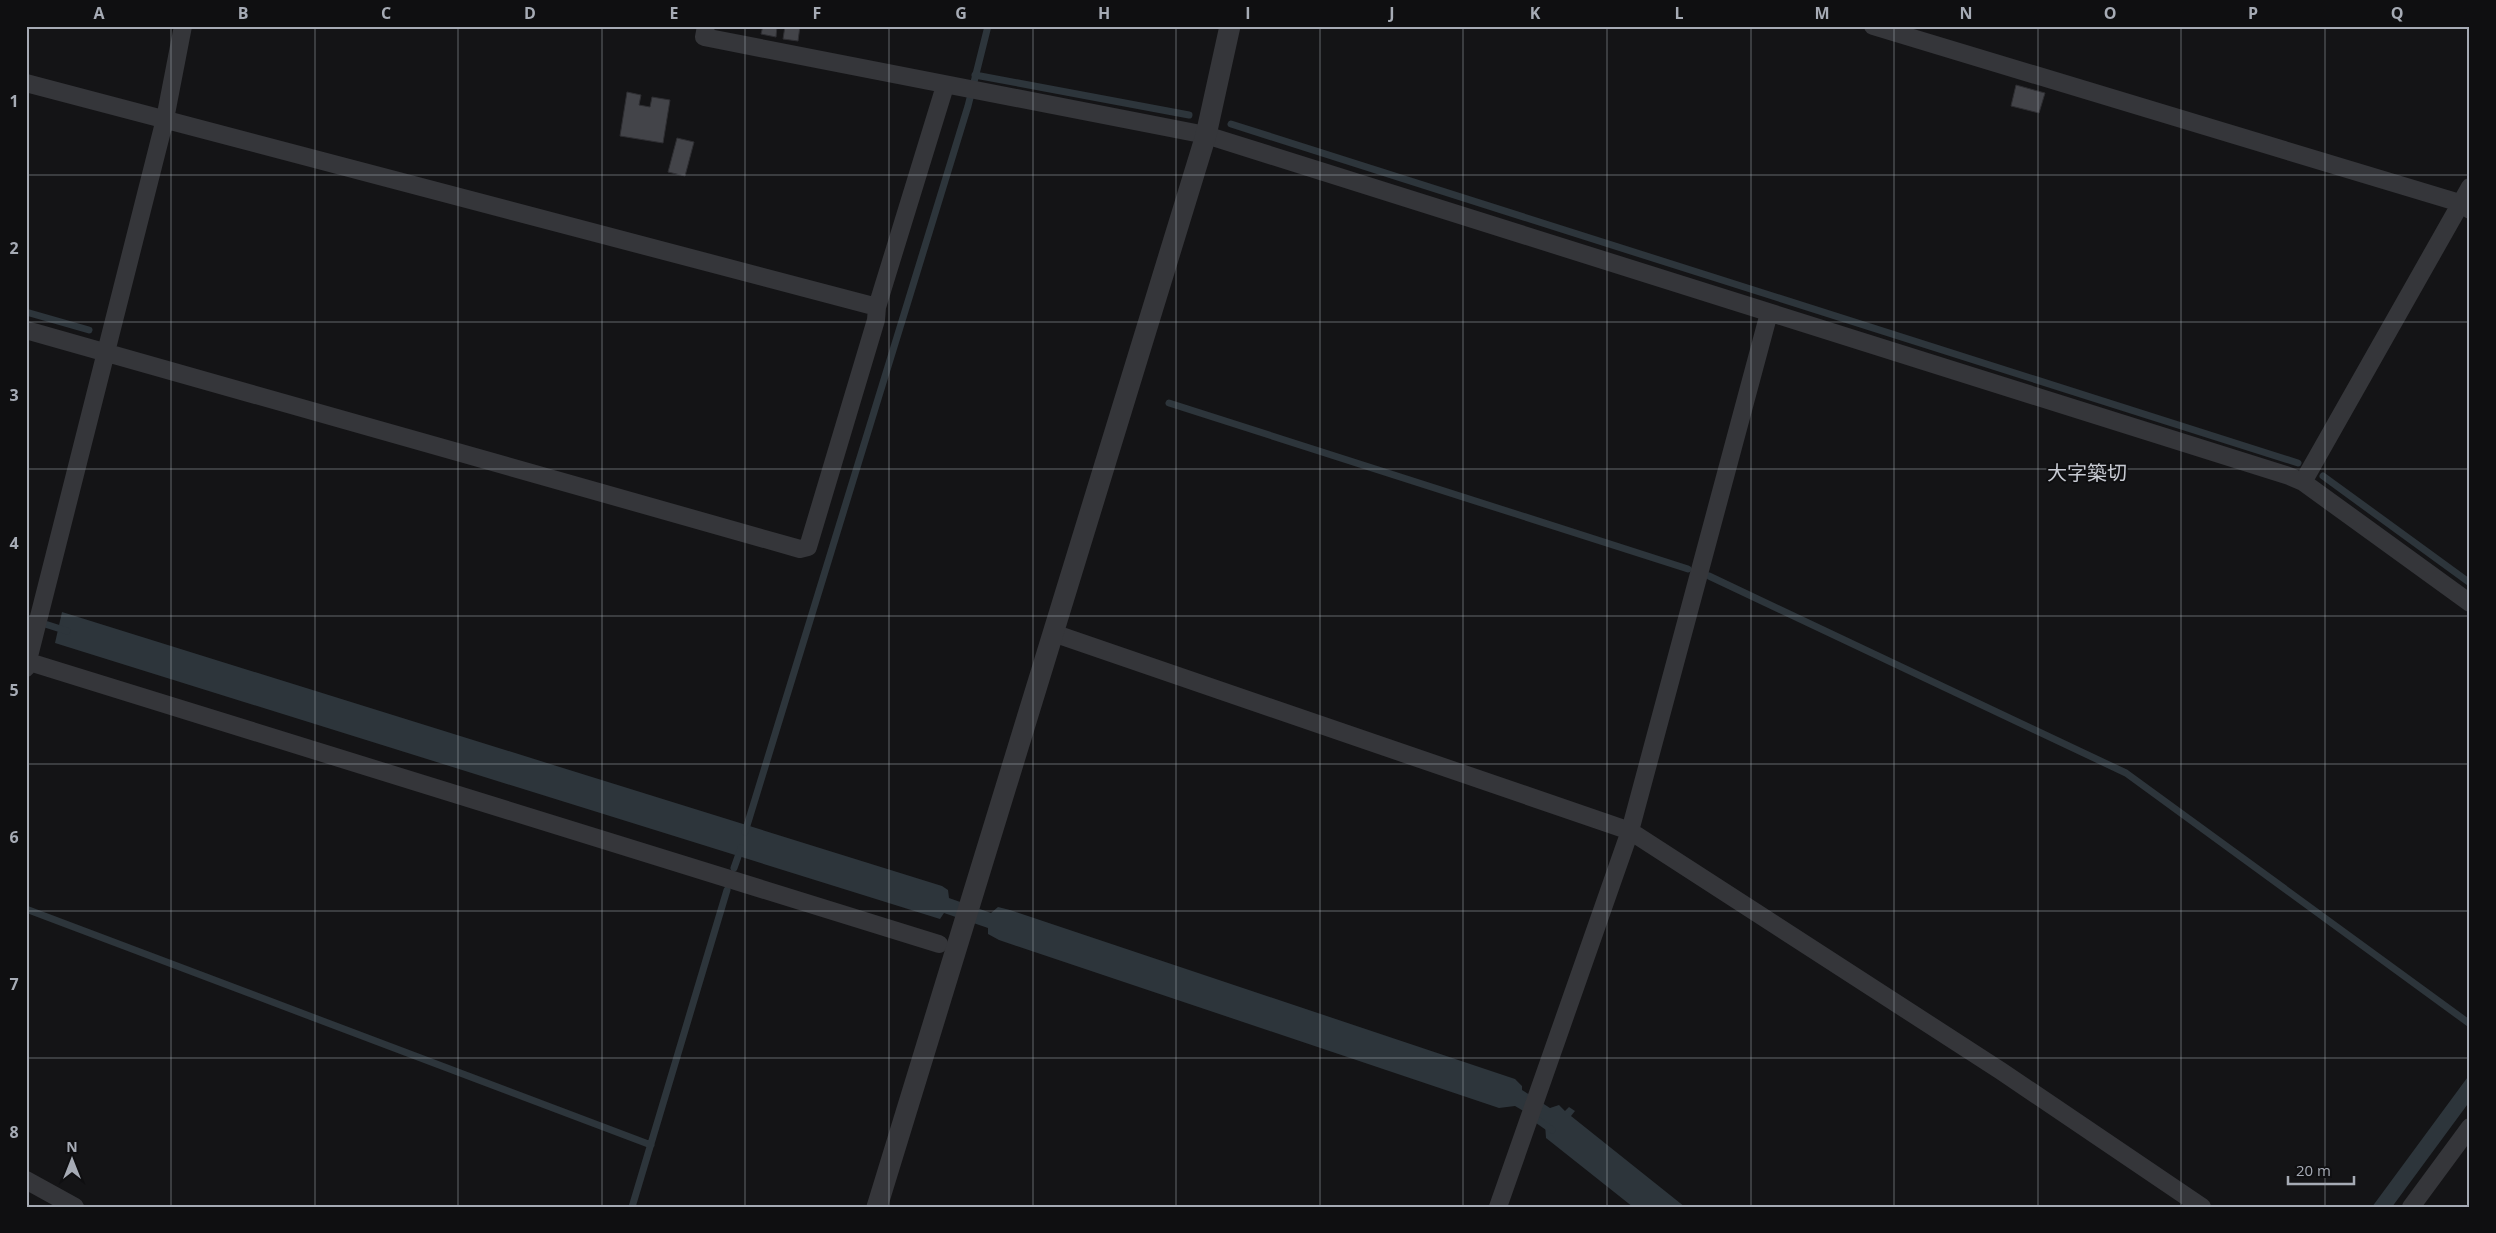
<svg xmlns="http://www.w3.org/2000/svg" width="2496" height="1233" viewBox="0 0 2496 1233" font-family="'Open Sans','Noto Sans JP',sans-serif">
<rect width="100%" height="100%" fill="#141416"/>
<path fill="#2d353b" d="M62,612L942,886L948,890L949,898L991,913L998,907L1010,910L1515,1079L1522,1086V1090L1550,1108L1559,1105L1565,1111L1569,1107L1575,1111L1571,1116L1685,1207H1633L1546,1138L1545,1124L1515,1106L1499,1108L999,940L988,934V928L944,913L940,919L55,643Z
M2470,1074V1101L2392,1207H2372Z"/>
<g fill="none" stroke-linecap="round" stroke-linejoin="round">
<path stroke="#2d353b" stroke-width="7" d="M975,75L1189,115
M1231,124L2298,463
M26,312L89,330
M1169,403L1688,569
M2323,476L2470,583
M1709,576L2126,773L2470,1024
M26,618L67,631
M745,832L968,106L988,26
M734,868L741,848
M26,909L651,1145
M1532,1116L1552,1130
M632,1207L727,890"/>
</g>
<path fill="#434449" stroke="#2e2e32" d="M763,26H777L776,37L761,34Z
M785,26H800L798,41L783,39Z
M2016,85L2045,93L2039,113L2011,106Z
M627,92L641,95L639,105L650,107L652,97L670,100L663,143L620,136Z
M677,138L694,142L685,176L668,172Z"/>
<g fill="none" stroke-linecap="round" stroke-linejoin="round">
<path stroke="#35363a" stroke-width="18" d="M706,26L704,37L1206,135L2289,476L2303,482L2470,603
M1873,26L2460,203L2470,210
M26,83L877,307
M26,330L800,549L808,547L876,320L877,307L945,86
M2303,482L2470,187
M1053,633L1630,831L2001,1071L2202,1207
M26,661L939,944
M26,668L165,119L183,26
M26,1180L75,1207
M1498,1207L1630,831L1769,313
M2411,1207L2470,1127"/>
<path stroke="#35363a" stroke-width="21" d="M877,1207L1206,135L1230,26"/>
</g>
<path fill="none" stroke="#a6abb5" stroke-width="1" stroke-opacity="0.55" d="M171,26V1207M315,26V1207M458,26V1207M602,26V1207M745,26V1207M889,26V1207M1033,26V1207M1176,26V1207M1320,26V1207M1463,26V1207M1607,26V1207M1751,26V1207M1894,26V1207M2038,26V1207M2181,26V1207M2325,26V1207M26,175H2470M26,322H2470M26,469H2470M26,616H2470M26,764H2470M26,911H2470M26,1058H2470"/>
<g text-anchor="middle" stroke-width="4" stroke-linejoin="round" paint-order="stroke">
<g font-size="20" fill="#c7cad2" stroke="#0f0f11">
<text x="2087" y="480">大字築切</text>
</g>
</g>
<rect width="2496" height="1233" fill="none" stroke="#0f0f11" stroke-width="55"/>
<g transform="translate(72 1160)" stroke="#0f0f11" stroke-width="4" paint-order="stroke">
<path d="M0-4L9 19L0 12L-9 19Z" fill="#a6abb5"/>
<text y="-8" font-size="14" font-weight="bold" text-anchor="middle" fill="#a6abb5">N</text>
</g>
<path d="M2288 1176v8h66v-8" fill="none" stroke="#a6abb5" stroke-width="2.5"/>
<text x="2296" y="1176" font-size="15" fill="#a6abb5" stroke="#0f0f11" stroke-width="4" paint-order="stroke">20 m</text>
<rect x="28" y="28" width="2440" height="1178" fill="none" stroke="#a6abb5" stroke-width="2"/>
<g font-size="16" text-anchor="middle" font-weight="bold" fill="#a6abb5">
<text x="99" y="19">A</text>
<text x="243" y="19">B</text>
<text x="386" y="19">C</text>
<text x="530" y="19">D</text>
<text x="674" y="19">E</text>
<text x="817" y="19">F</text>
<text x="961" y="19">G</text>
<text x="1104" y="19">H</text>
<text x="1248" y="19">I</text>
<text x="1392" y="19">J</text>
<text x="1535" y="19">K</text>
<text x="1679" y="19">L</text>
<text x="1822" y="19">M</text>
<text x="1966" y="19">N</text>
<text x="2110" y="19">O</text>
<text x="2253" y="19">P</text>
<text x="2397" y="19">Q</text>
<text x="14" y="107">1</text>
<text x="14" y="254">2</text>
<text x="14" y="401">3</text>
<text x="14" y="549">4</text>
<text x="14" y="696">5</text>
<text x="14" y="843">6</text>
<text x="14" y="990">7</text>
<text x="14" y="1138">8</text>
</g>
</svg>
